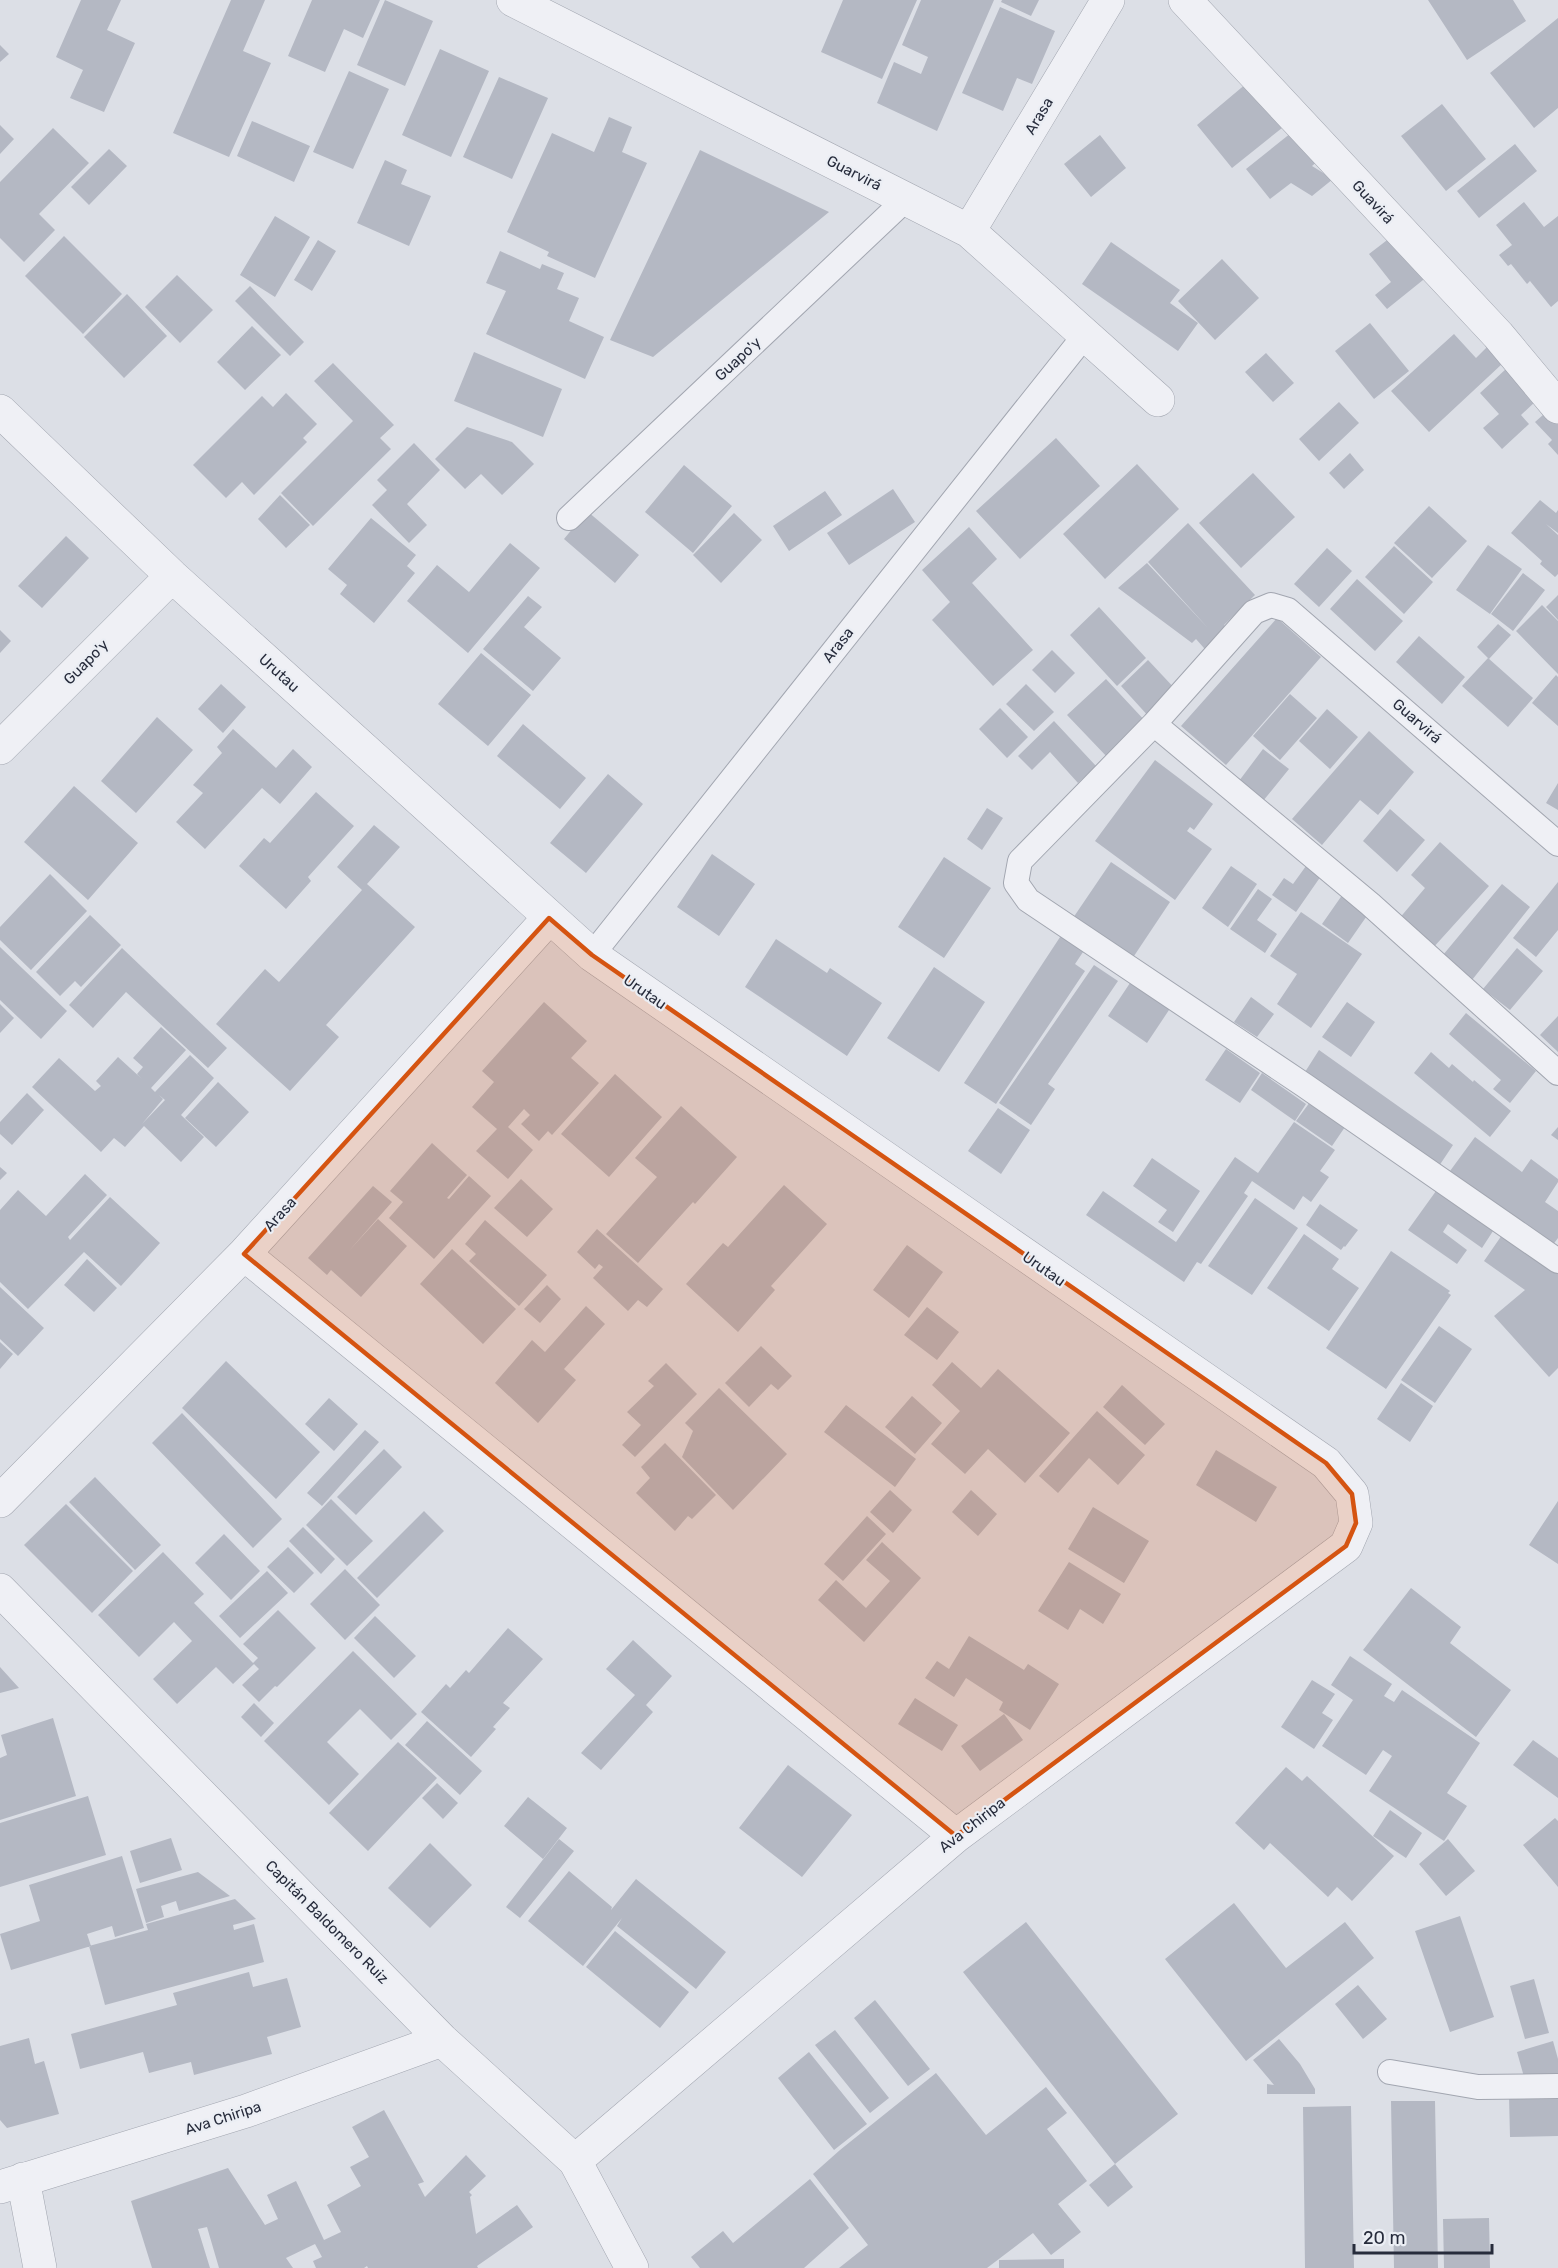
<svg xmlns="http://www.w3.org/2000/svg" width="1558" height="2268" viewBox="0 0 1558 2268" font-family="Rubik,sans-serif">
<rect width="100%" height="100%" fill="#dcdfe6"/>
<path fill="#b4b8c3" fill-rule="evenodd" d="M81,0H121L107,30L135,43L104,112L70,98L83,70L56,57Z
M231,0H265L243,51L271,63L229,157L173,133Z
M312,0H380L363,38L344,29L325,72L288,56Z
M385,0L433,21L405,86L357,65Z
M843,0H917L882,79L821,52Z
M921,0H994L937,131L877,103L894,62L921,74L928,57L902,45Z
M1002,0H1039L1031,16L1001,2Z
M1428,0H1513L1526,21L1467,60Z
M1000,7L1055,31L1032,84L1017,78L1003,111L962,93Z
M1558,18V108L1534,128L1490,73Z
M0,45L9,54L0,62Z
M440,49L489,71L451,157L402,135Z
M349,71L389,89L353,169L313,152Z
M499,77L548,98L512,179L463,157Z
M1247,83L1282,128L1232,168L1197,125Z
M1442,104L1486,159L1446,191L1401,136Z
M609,117L632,127L622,152L647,163L595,278L547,256L549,252L507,232L552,133L594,152Z
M252,121L310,146L294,182L237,156Z
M0,125L14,139L0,154Z
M53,128L89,163L39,214L55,230L24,262L0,238V182Z
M1296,129L1320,159L1312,166L1333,179L1312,196L1291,183L1270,199L1246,169Z
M1100,135L1126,168L1091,197L1064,164Z
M1515,144L1537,171L1479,218L1457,191Z
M109,149L127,166L89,205L71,187Z
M700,150L829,212L653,357L610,340Z
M385,160L407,170L401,184L431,196L409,246L357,223Z
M1524,202L1544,227L1558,216V301L1551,307L1530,281L1527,284L1511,264L1508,266L1499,255L1512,245L1496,225Z
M275,216L310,237L275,297L240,275Z
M1395,234L1428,276L1387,309L1375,295L1391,282L1369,254Z
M64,236L122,294L83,334L25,276Z
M318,240L336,251L312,291L294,280Z
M1111,242L1180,290L1170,303L1198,323L1178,351L1082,284Z
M500,251L540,269L542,264L564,273L557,289L579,298L569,321L604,337L585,379L486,334L506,291L486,283Z
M1222,259L1259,298L1215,340L1178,301Z
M177,275L213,310L180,343L145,307Z
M250,286L304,342L290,356L235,301Z
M127,294L167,336L124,378L84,337Z
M1370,323L1409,371L1374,399L1335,351Z
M252,326L281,355L245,390L217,362Z
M1454,334L1476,358L1487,347L1502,364L1429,432L1391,391Z
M474,352L562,389L543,437L454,401Z
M1266,353L1294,383L1273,402L1245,372Z
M333,363L394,425L380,438L391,449L313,526L281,493L353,421L314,381Z
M1507,368L1537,400L1521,415L1529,424L1502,449L1483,428L1499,414L1480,393Z
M286,393L317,424L303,438L307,442L254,495L242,482L226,498L193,465L262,396L273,407Z
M1339,402L1359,423L1319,461L1299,439Z
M1552,407L1558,413V455L1548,444L1552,440L1535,422Z
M467,427L512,442L534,464L502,495L481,474L465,489L435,459Z
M1056,438L1100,486L1020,559L976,511Z
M414,443L440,470L407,504L427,525L409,543L372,505L387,490L377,480Z
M1350,453L1364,470L1344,489L1329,473Z
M1137,464L1179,509L1105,579L1063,534Z
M684,465L732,506L693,553L645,512Z
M1253,473L1295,517L1241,568L1199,523Z
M893,489L915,522L849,565L827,533Z
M825,491L842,515L789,551L773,526Z
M280,495L310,525L286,548L258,519Z
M1540,500L1556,513L1558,510V533L1546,524L1558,535V574L1555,577L1540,564L1542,561L1511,533Z
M1429,506L1467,541L1432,578L1394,543Z
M587,511L639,555L615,583L564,539Z
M734,513L762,540L721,583L693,555Z
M371,518L416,555L407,566L415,573L374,623L340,594L347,585L328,569Z
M1188,523L1255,595L1224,625L1233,635L1211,656L1196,639L1192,643L1118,588L1147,563L1208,628L1148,562Z
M969,527L997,559L972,583L1033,650L993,686L932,620L950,602L922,570Z
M66,536L89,558L42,608L18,586Z
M510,543L540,568L468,653L407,601L437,565L469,592Z
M1488,545L1522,569L1490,614L1456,590Z
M1394,546L1433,582L1404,614L1365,577Z
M1327,548L1352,571L1319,607L1294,584Z
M1523,573L1545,590L1513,631L1491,614Z
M1357,579L1403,621L1375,651L1330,609Z
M1558,595V620L1546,607Z
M528,596L542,607L524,627L561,658L533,691L483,649Z
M1542,605L1558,621V674L1516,631Z
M1099,607L1146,658L1117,686L1070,635Z
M1277,618L1321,657L1226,765L1181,726Z
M1498,624L1511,635L1489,659L1477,647Z
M0,630L11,641L0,653Z
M1419,636L1465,677L1442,704L1396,662Z
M1052,650L1075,673L1055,693L1032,670Z
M481,653L531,695L488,746L438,704Z
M1488,658L1533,698L1508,727L1462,686Z
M1148,660L1178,692L1150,718L1121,686Z
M1556,675L1558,677V726L1532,703Z
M1106,679L1147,723L1109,759L1067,715Z
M221,684L246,707L223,733L198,709Z
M1026,684L1054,712L1034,731L1006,704Z
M1290,694L1317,718L1280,760L1253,736Z
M1000,708L1028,737L1007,758L979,729Z
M1327,709L1358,737L1330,769L1299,741Z
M157,717L193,750L136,813L101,781Z
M1054,721L1096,766L1078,783L1050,752L1032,770L1018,756Z
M523,724L586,778L560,809L497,756Z
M233,729L276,768L293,749L312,767L280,804L262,788L205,849L176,822L203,793L193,785L222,753L217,747Z
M1369,731L1414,772L1378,815L1360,800L1322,845L1292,819Z
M1263,749L1289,769L1263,801L1239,781Z
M1155,760L1213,804L1194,830L1190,827L1187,831L1212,849L1175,900L1095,841Z
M608,774L643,804L586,873L550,843Z
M1558,783V810L1546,803Z
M74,786L138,843L88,900L24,842Z
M316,792L354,826L308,877L311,881L286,909L239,866L264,838L270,843Z
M987,808L1003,818L982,850L967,839Z
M1390,809L1425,840L1397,872L1363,841Z
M374,825L400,847L367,884L415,927L326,1025L339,1037L290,1091L216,1024L265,969L279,982L362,890L337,867Z
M1440,842L1489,886L1432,949L1398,920L1425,888L1411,875Z
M712,854L755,884L719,936L677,907Z
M944,857L991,888L944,958L898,927Z
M1111,862L1170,902L1132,959L1073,918Z
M1231,866L1257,884L1228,927L1202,908Z
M1306,866L1321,876L1296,912L1272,895L1284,878L1293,884Z
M50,874L87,911L31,970L0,940V927Z
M1558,882V930L1536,957L1513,938Z
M1502,884L1530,907L1472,980L1443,955Z
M1258,889L1272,899L1257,920L1277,934L1265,953L1230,929Z
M1345,891L1371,910L1348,943L1322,924Z
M1301,912L1362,954L1311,1028L1277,1004L1297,974L1270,956Z
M90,915L121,945L81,987L75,981L60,996L36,972Z
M1066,928L1089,943L1075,964L1085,971L996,1104L964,1083Z
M776,939L827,973L830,968L882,1003L847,1056L745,987Z
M0,947L67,1011L41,1039L0,1000Z
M122,948L227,1048L208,1068L126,992L93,1028L69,1005Z
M1517,948L1543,971L1510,1010L1483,989Z
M1094,965L1118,981L1048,1084L1055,1089L1031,1125L999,1103Z
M934,967L985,1002L939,1072L887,1038Z
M1132,980L1171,1007L1147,1043L1108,1016Z
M1251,997L1274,1014L1257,1037L1234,1022Z
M544,1002L587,1041L571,1058L599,1083L552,1135L548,1131L539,1141L521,1124L530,1115L524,1109L508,1127L533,1150L508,1179L476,1151L497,1129L472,1107L494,1082L482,1071Z
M1347,1002L1375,1022L1351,1057L1322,1037Z
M0,1004L14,1018L0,1033Z
M1466,1013L1536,1071L1510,1103L1493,1089L1501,1080L1449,1034Z
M1558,1016V1052L1540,1035Z
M161,1027L186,1050L151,1088L155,1092L190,1055L214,1078L181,1115L204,1137L181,1162L144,1126L125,1147L114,1138L101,1152L32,1087L59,1058L95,1091L101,1086L96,1081L118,1057L142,1079L137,1074L143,1067L133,1058ZM159,1095L165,1100L142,1124L163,1099Z
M1226,1049L1260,1073L1240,1103L1205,1080Z
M1319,1050L1453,1145L1439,1166L1305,1072Z
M1431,1052L1449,1068L1452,1064L1473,1082L1474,1080L1511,1111L1490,1137L1414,1073Z
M1262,1073L1306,1104L1295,1121L1251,1090Z
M615,1074L662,1117L609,1177L561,1134Z
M218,1082L249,1112L216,1147L185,1118Z
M27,1093L44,1110L12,1145L0,1134V1122Z
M1310,1102L1345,1127L1332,1146L1296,1121Z
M681,1106L737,1157L695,1204L693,1202L638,1263L606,1234L657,1177L635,1158Z
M998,1108L1030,1130L1001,1174L968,1151Z
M1294,1122L1335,1150L1320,1171L1329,1177L1311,1202L1303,1196L1294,1210L1252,1181L1244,1193L1248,1196L1201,1264L1197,1262L1184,1282L1086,1215L1103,1191L1176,1242L1235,1157L1258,1173Z
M1558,1127V1140L1551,1135Z
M1475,1137L1522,1172L1531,1159L1558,1179V1182L1545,1202L1558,1211V1238L1552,1246L1450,1171Z
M432,1143L467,1175L447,1198L449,1199L469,1176L491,1196L434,1259L389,1218L403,1202L390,1191Z
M1152,1158L1200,1191L1173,1232L1158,1222L1167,1210L1133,1186Z
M0,1167L7,1173L0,1180Z
M85,1174L107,1195L68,1237L70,1240L110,1197L160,1243L121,1286L84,1252L28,1309L0,1282V1210L18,1190L46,1216Z
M521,1179L553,1209L527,1237L494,1208Z
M784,1185L827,1224L771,1286L775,1290L738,1332L686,1284L723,1243L728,1247Z
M373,1186L392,1202L348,1252L378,1219L407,1246L361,1297L331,1270L327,1275L308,1258Z
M1436,1191L1493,1231L1482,1248L1448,1224L1443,1232L1467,1250L1457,1264L1408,1230Z
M1255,1198L1298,1228L1252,1295L1208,1266Z
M1320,1204L1358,1230L1345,1247L1344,1246L1341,1250L1306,1225Z
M485,1220L547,1275L519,1306L469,1261L476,1254L465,1244Z
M597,1229L663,1289L647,1307L638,1300L628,1311L593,1278L603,1267L599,1264L595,1269L577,1252Z
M1304,1234L1339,1259L1332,1269L1359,1288L1329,1331L1267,1288Z
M1502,1235L1558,1274V1368L1549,1377L1494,1316L1525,1290L1484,1261Z
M907,1245L943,1272L909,1318L873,1290Z
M452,1249L516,1309L483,1344L420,1284Z
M1391,1251L1450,1291L1448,1293L1451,1295L1386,1389L1326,1348Z
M87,1259L117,1288L94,1312L64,1285Z
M547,1285L561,1299L540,1323L524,1309Z
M0,1287L44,1328L18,1356L0,1339Z
M586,1306L605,1324L564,1369L576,1380L538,1423L495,1383L532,1340L545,1352Z
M927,1307L959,1332L937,1360L904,1335Z
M1439,1326L1472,1349L1435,1403L1401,1380Z
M0,1342L13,1354L0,1369Z
M761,1346L792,1376L778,1390L771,1384L749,1407L725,1383Z
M226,1361L320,1452L276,1499L182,1408Z
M952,1362L981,1388L998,1369L1070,1433L1025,1483L988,1449L965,1474L931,1444L960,1411L932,1385Z
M666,1363L697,1394L635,1457L622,1445L641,1425L627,1412L654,1386L648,1381Z
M1401,1383L1433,1406L1410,1442L1377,1419Z
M1122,1385L1165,1424L1145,1445L1103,1407Z
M719,1388L787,1454L733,1510L682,1457L693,1431L685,1423Z
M912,1396L942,1423L915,1454L885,1427Z
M329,1398L358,1424L334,1451L305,1424Z
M846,1405L916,1459L895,1487L824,1432Z
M1097,1411L1145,1455L1118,1485L1089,1458L1058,1493L1039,1476Z
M182,1413L282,1519L253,1548L152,1443Z
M365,1430L379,1442L322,1506L307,1493Z
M665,1443L716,1495L692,1519L688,1516L675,1531L636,1493L650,1478L641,1467Z
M384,1449L402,1467L356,1515L337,1497Z
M1216,1450L1277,1487L1256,1522L1196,1485Z
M95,1477L161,1545L135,1570L69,1502Z
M890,1490L912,1510L893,1533L870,1512Z
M971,1490L997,1514L978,1536L952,1512Z
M331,1499L373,1541L347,1566L306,1525Z
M1558,1501V1564L1529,1545Z
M66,1504L133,1571L92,1613L24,1545Z
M1093,1507L1149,1541L1124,1583L1068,1549Z
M424,1511L444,1531L377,1598L357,1578Z
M867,1516L886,1534L843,1581L824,1564Z
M303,1527L335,1559L321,1574L289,1541Z
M224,1534L260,1571L231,1600L195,1563Z
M882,1542L921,1578L864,1642L818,1600L836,1580L866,1608L890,1581L866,1560Z
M288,1547L314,1573L294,1593L267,1567Z
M163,1552L204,1594L194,1603L254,1664L233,1684L216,1667L177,1704L153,1679L192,1641L174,1622L139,1657L98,1615Z
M1069,1562L1121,1594L1103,1624L1080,1609L1068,1630L1038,1611Z
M345,1569L380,1605L345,1640L310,1604Z
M267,1571L288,1593L240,1638L219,1616Z
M1411,1588L1461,1627L1450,1643L1511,1690L1476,1737L1363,1650Z
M278,1610L316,1648L277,1687L275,1686L259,1702L242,1685L259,1669L253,1663L258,1658L243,1644Z
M375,1616L416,1656L394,1678L354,1638Z
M508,1628L543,1659L503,1703L510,1708L493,1727L496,1729L471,1757L421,1712L446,1684L450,1688L466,1670L469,1673Z
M969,1636L1024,1670L1028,1664L1059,1684L1030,1730L999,1710L1003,1702L966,1678L954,1697L925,1678L937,1661L949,1669Z
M633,1640L672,1676L646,1705L653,1712L601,1770L581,1753L635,1695L606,1669Z
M353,1651L417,1714L391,1740L360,1709L327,1742L359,1774L329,1805L264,1741Z
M1350,1656L1392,1684L1384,1696L1394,1702L1402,1690L1480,1743L1447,1793L1467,1806L1444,1841L1369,1791L1392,1756L1383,1750L1366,1775L1322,1746L1353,1700L1331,1685Z
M0,1667L19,1688L0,1693Z
M1312,1680L1335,1694L1322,1713L1333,1720L1314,1749L1281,1727Z
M915,1698L958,1725L942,1751L898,1724Z
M254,1703L274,1723L261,1737L241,1717Z
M1004,1714L1023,1740L980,1771L961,1746Z
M53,1718L76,1796L0,1820V1758L7,1755L1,1735Z
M427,1721L482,1771L460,1795L405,1745Z
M1533,1740L1558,1758V1798L1513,1765Z
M398,1742L437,1778L368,1851L329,1813Z
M788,1765L852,1815L802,1877L739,1828Z
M1286,1767L1302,1781L1307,1776L1394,1856L1352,1901L1337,1887L1328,1897L1270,1843L1264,1850L1235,1823Z
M437,1783L458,1803L443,1819L422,1798Z
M88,1796L106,1855L0,1887V1823Z
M528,1797L567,1828L543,1859L504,1826Z
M1390,1810L1422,1833L1406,1858L1373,1836Z
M1555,1818L1558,1821V1887L1523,1845Z
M171,1838L182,1870L140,1883L130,1851Z
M559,1839L574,1851L520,1918L506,1907Z
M1448,1839L1475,1871L1446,1896L1419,1864Z
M430,1843L472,1885L430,1928L388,1888Z
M122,1856L144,1928L115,1937L112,1926L87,1934L91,1946L11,1970L0,1934L40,1921L29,1885Z
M569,1871L612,1907L611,1910L636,1879L726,1952L696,1989L617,1926L622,1918L583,1966L528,1921Z
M198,1872L230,1896L179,1911L176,1901L161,1906L164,1917L146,1923L136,1889Z
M235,1899L256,1919L233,1925L234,1930L254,1924L264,1962L105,2005L89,1946L148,1930L146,1924Z
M1234,1903L1286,1968L1345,1922L1374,1958L1246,2061L1165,1959Z
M1460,1916L1494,2017L1450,2032L1415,1931Z
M1026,1922L1178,2114L1115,2164L963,1972Z
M615,1931L689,1992L660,2028L586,1967Z
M249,1972L253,1987L287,1978L301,2027L267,2037L272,2054L194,2075L191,2062L149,2073L143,2052L80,2069L71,2034L177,2005L173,1993Z
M1534,1979L1549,2033L1525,2039L1510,1986Z
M1358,1985L1387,2019L1363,2039L1335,2004Z
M875,2000L930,2069L908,2086L854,2018Z
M835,2030L889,2098L870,2113L815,2045Z
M29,2038L35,2064L44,2061L59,2114L7,2128L0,2120V2046Z
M1279,2039L1300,2064L1315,2089V2094H1267V2084L1274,2085L1253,2060Z
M1553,2041L1558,2059V2075L1526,2084L1517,2052Z
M809,2052L867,2124L834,2150L778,2078Z
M936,2073L986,2135L1046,2087L1067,2113L1047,2129L1087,2181L1058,2204L1081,2232L1051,2255L1033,2233L987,2268H839L868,2245L813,2174L840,2150Z
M1558,2095V2136L1510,2137L1509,2096Z
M1391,2101H1435L1438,2268H1394Z
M1351,2106L1354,2268H1305L1303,2107Z
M384,2110L424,2182L418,2184L425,2197L466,2155L486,2176L469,2192L472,2195L470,2197L476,2234L517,2205L533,2227L477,2266L478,2268H368L367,2266L364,2268H316L313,2261L322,2257L315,2244L286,2258L293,2268H219L207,2227L198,2229L210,2268H152L131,2201L228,2168L265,2225L278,2219L267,2195L296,2181L324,2240L341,2232L327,2205L361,2186L350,2167L369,2157L352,2127Z
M1115,2164L1133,2187L1108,2207L1089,2185Z
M810,2179L849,2228L804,2268H700L691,2257L723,2231L733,2243Z
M1489,2218L1490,2268H1444L1443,2219Z
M1064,2259V2268H999V2260Z"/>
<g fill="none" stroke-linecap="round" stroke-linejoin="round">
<g stroke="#a2a6b0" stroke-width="26">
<path id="lane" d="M569,518L906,199
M1154,724L1370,904L1558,1073
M1558,844L1288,610L1271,605L1254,612L1154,724L1020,861L1016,883L1028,900L1304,1085L1558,1261
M592,955L1085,335
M1390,2072L1478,2087L1558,2086"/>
</g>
<g stroke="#a2a6b0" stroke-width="34">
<path id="street" d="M513,0L969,231L1158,400
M1185,0L1498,335L1558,407
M969,231L1108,0
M0,411L172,576L592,955L1326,1463L1352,1494L1356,1523L1346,1546L956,1836L575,2161
M0,748L172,576
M244,1254L956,1836
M0,1501L244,1254L549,918
M0,1590L442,2040L575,2161L632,2268
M23,2179L40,2268
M0,2187L246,2111L442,2040"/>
</g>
<use href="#lane" stroke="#eff0f5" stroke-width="24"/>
<use href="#street" stroke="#eff0f5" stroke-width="33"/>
</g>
<path fill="#d55411" fill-opacity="0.2" stroke="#d55411" stroke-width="4.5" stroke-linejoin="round" d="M549,918L592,955L1326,1463L1352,1494L1356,1523L1346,1546L956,1836L244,1254Z"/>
<g text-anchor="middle" stroke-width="4.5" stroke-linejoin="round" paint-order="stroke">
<g font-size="15" fill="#272c3c" stroke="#ebeef4">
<text transform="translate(1039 116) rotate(-59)" y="5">Arasa</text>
<text transform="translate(854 173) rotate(27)" y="5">Guarvirá</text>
<text transform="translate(1373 202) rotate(47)" y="5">Guavirá</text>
<text transform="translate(738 359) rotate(-43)" y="5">Guapo'y</text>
<text transform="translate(838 645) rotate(-52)" y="5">Arasa</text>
<text transform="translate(86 662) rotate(-45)" y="5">Guapo'y</text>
<text transform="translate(279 673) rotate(42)" y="5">Urutau</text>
<text transform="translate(1417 721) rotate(41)" y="5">Guarvirá</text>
<text transform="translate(645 992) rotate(35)" y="5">Urutau</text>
<text transform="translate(280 1214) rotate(-48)" y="5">Arasa</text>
<text transform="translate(1044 1269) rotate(35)" y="5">Urutau</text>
<text transform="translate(972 1825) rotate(-38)" y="5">Ava Chiripa</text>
<text transform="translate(327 1922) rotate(45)" y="5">Capitán Baldomero Ruiz</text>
<text transform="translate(223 2118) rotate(-18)" y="5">Ava Chiripa</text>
</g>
</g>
<path d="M1354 2244v9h138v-9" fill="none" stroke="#272c3c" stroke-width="3"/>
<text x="1363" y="2244" font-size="18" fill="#272c3c" stroke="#ebeef4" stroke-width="4.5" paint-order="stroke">20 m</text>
</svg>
